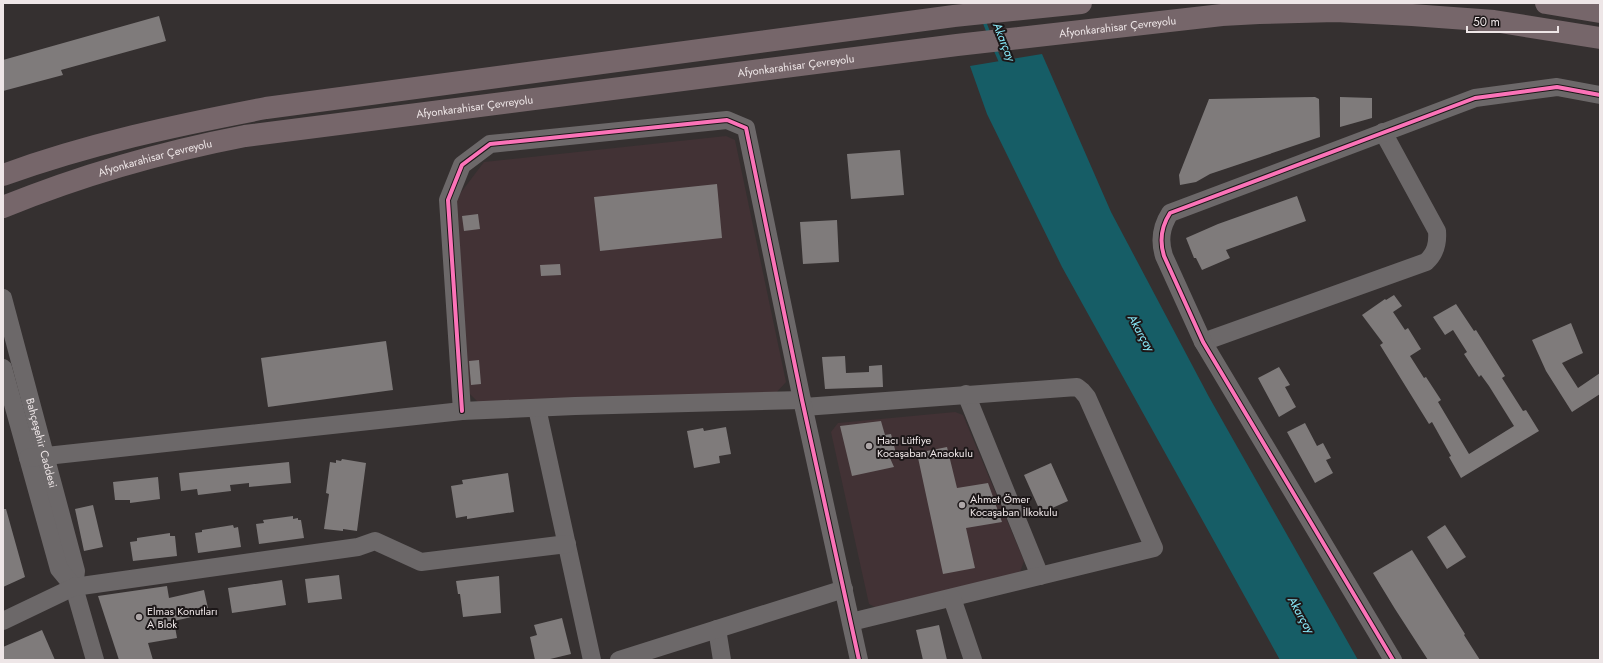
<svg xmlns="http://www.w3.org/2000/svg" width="1603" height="663" viewBox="0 0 1603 663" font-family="Jost,sans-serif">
<rect width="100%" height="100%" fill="#353030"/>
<path fill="#423235" d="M726,136L735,140L786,382L775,394L479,403L468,392L456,199L484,162Z
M955,412L963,415L1024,561L1019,575L879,609L869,604L831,432L838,423Z"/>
<path fill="#165d66" d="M1042,54L1111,212L1209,397L1358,660H1280L1062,267L987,114L970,66Z"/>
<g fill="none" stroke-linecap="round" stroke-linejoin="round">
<path stroke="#165d66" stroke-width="3.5" d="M984,21L989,34
M995,49L1002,65"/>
</g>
<path fill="#7f7b7b" d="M159,16L166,41L61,70L63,75L3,91V60Z
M1315,97L1319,99L1320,137L1210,174L1196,182L1180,185L1179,175L1209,99Z
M1340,97L1372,98V118L1340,127Z
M900,150L904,195L851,199L847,154Z
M717,184L722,238L600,251L594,197Z
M1297,196L1306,221L1226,250L1230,258L1202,270L1196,258H1194L1186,238L1218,224Z
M478,214L480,229L464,231L462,216Z
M837,220L839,262L803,264L800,222Z
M560,264L561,275L541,276L540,265Z
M1394,295L1402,306L1393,312L1405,330L1408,328L1421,349L1410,356L1424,378L1426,377L1441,400L1438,402L1469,454L1514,426L1489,386L1481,375L1479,377L1464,354L1467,352L1453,330L1445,335L1433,317L1456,304L1474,331L1476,330L1505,376L1502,378L1523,411L1526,410L1539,431L1461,478L1449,457L1451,456L1432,422L1429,424L1380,345L1383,343L1362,315L1385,299L1386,300Z
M1571,323L1583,353L1562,363L1578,388L1600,373V394L1572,412L1546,371L1532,340Z
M386,341L393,390L268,407L261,358Z
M845,356L846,373L869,372V366L882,365L883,387L825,389L822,357Z
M479,360L481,384L471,385L469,361Z
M1279,367L1290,385L1285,387L1296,407L1279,417L1258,378Z
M881,421L885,435L891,434L897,457L890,458L894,467L852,476L840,426Z
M1305,423L1317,446L1323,443L1331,458L1326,460L1333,473L1315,483L1287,432Z
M726,427L731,454L719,456L720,463L694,468L687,431L703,428L704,431Z
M947,447L957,488L988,483L1002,522L966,528L975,568L943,574L917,453Z
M342,459L366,463L357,531L343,529V531L324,529L329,494L326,493L330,462L336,463V460L341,461Z
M289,462L291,483L249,487V483L230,485L231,491L198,495L197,489L181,491L179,473Z
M1051,463L1068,501L1041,513L1024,475Z
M508,473L514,512L467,519V516L456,518L451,486L463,484L462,480Z
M158,477L160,499L130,503V500H115L113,482Z
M93,505L103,547L84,551L75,509Z
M3,509H6L25,577L3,587Z
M293,516V519L298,518V520H301L304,538L259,544L256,524L264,523L263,520Z
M233,525L234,528L238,527L241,547L198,553L195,533L202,532V530Z
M1445,525L1466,557L1447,569L1427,537Z
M170,533V536H175L177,556L133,561L130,542L137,541V538Z
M1412,550L1465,634L1464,635L1480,660H1428L1395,609L1373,573Z
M339,575L342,599L308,603L305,579Z
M499,576L501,613L463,617L460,594H458L456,581Z
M282,580L286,605L232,613L228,588Z
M167,586L169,598L204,590L209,613L174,621L177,638L148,643L153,660H119L98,596Z
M562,618L571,654L546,660H535L530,637L537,635L534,625Z
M939,625L947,660H923L916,630Z
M42,630L55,660H3V647Z"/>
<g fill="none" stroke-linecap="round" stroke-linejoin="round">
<g stroke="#6c6869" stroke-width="18">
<path id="s1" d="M3,298L76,571L74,587L95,660"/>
<path d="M1203,342L1426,262C1436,253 1438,243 1437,231L1383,132"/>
<path d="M3,368L59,569L74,587"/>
<path d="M966,394L1040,576"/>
<path d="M804,407L1077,387L1082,391L1087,397L1154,548L851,622"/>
<path d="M537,408L592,660"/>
<path d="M462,411L448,200L462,165L490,144L727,120L746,128L802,400L859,660"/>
<path d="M28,458L462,411L575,406L802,400"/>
<path d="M952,598L973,660"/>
<path d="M3,621L74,587L358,547L375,541L421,562L567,544"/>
<path d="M717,629L722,660"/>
<path d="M619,660L844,589"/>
<path d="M1393,660L1203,342L1164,256C1159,240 1161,227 1170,213L1475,98L1557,87L1600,95"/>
</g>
<g stroke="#76666a" stroke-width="22">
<path d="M1546,3L1600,12"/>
<path d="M3,175C88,144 177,125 266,108L954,16L1081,3"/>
<path id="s2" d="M3,207C82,175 162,152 245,136L957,45L1222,15L1259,13L1336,11L1412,15L1494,21L1600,38"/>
</g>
<g stroke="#1c1718" stroke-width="6">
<path id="cycleway" d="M462,411L448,200L462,165L490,144L727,120L746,128L802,400L859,660
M1393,660L1203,342L1164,256C1159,240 1161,227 1170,213L1475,98L1557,87L1600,95"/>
</g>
<use href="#cycleway" stroke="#fb73b8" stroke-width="4"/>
</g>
<g fill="#ada6a7" stroke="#1c1718" stroke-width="1.5">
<circle cx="869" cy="446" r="4"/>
<circle cx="962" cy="505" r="4"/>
<circle cx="139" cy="617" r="4"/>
</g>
<g text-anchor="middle" stroke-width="4" stroke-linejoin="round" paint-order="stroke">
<g font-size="11" fill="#eee6e7" stroke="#1c1718">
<text dy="4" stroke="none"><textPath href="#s2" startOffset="1132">Afyonkarahisar Çevreyolu</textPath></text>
<text dy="4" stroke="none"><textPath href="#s2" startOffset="808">Afyonkarahisar Çevreyolu</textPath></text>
<text dy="4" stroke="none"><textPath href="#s2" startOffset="484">Afyonkarahisar Çevreyolu</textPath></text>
<text dy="4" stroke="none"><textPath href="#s2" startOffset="160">Afyonkarahisar Çevreyolu</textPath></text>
<text dy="4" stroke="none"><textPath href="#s1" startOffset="150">Bahçeşehir Caddesi</textPath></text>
</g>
<g font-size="11" fill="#eee6e7" stroke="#1c1718" text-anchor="start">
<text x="877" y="444">Hacı Lütfiye<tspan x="877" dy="13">Kocaşaban Anaokulu</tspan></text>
<text x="970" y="503">Ahmet Ömer<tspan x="970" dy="13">Kocaşaban İlkokulu</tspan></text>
<text x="147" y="615">Elmas Konutları<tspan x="147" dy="13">A Blok</tspan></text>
</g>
<g font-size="12" font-style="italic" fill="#8beefe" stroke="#1c1718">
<text transform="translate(1004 42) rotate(68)" y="4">Akarçay</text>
<text transform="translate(1141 333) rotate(60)" y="4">Akarçay</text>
<text transform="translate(1301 615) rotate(60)" y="4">Akarçay</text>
</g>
</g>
<rect width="1603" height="663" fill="none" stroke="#eee6e7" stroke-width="8"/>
<path d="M1467 26v6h91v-6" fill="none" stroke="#eee6e7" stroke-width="2"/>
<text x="1473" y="26" font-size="12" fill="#eee6e7" stroke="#1c1718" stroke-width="3" paint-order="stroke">50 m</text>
</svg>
